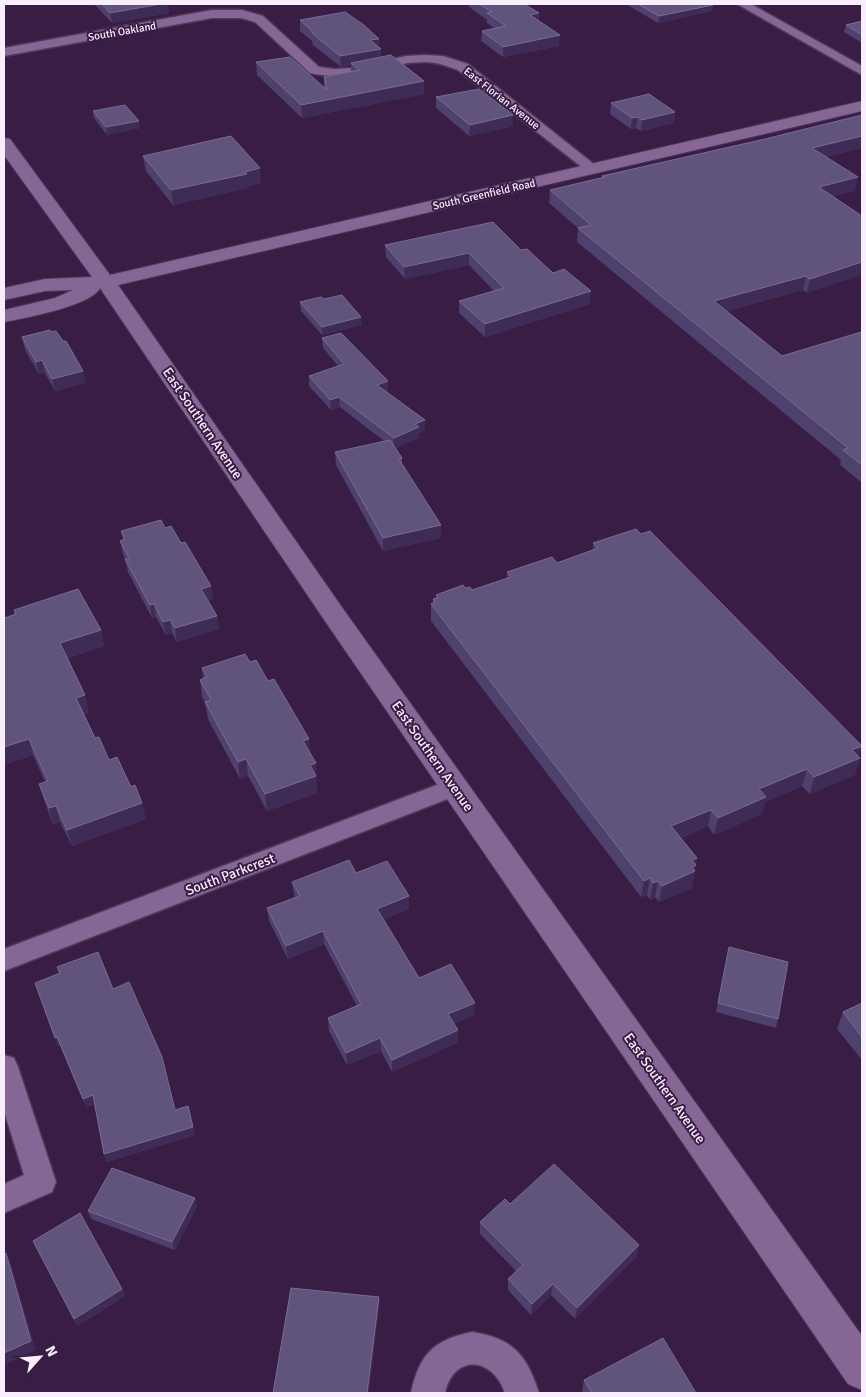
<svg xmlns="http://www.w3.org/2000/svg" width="866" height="1397" viewBox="0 0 866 1397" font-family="Signika,sans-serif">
<rect width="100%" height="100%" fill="#3a1d45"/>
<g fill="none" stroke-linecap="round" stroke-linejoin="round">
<g stroke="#503859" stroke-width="3">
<path id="street" d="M737,4H751L862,66V75Z
M212,10H242L263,16L319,67L334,69L352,68L406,56L425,55L443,56L468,64L600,169L598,172H588L458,70C447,66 437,62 425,62C384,62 352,83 310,73L255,22L241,18H212L4,56V48Z
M455,778L463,781L467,787L463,793L4,971V949Z
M4,1055L14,1058L18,1067L56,1182L52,1192L4,1213V1184L24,1175L4,1111Z
M472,1332C513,1338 527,1355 539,1393H505C493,1357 454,1353 445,1393H411C419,1355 433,1340 472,1332Z"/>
</g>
<g stroke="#503859" stroke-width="2">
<path id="secondary" d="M862,101V111L118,285L341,606L862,1336V1390L848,1384L323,618L100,288C91,306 25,318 4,322V310L55,298L73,290L45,291L4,300V288L45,279L92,277L4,155V138L10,139L110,275Z"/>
</g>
<use href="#street" fill="#866694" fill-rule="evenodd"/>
<use href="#secondary" fill="#866694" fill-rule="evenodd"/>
</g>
<path fill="#4e416d" d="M94,4H168L169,13L112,23Z
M469,4H524L539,13V21L559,46L503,57L481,41L482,31L494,28L487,23V20L469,7Z
M626,4H712V11L658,23Z
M300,20L379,47L381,49V57L424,94L302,118L257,75L256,62L324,88V77L351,72V65L341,67L313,45L312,41L300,31Z
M862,21V43L844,32L846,25Z
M436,97L513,126L469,136L436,108Z
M611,103L675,112L674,123L641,131L636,128L631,129L610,114Z
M93,111L140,128L107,135L94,118Z
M862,115V148L826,157L855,191L833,196L807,293L803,290L727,311L782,356L862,333V483L840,465L841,460L577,242L578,228L549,203L550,190L602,178V176L765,139Z
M143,156L261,183L248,186V188L173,205L146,171Z
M385,245L521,250L553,273L590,304L485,337L459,313V301L494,291L469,265L405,279L386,257Z
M324,299L362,325L322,335L301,311L300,302Z
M22,337L86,383L55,391L45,373L39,374L25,350Z
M322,338L388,392H387L425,420V430L419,433V438L395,448L402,458V463L441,538L383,551L336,465L335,452L384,441L340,407L331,410L309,386V376L338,366L323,348Z
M165,528L181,543L211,586L213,599L208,601L217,616L219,629L177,642L172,633L166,635L156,617L152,618L128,572L125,559L123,554L120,541L123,540L121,531Z
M593,543L862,746L858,756L855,775L810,794L802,786L765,802L762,814L714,835L708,826L681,838L697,858L692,888L659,902L655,897L650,900L647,895L641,897L431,621V604L433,603V599L436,598V595L465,588L472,590L507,578V572L557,563L593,550Z
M14,610L101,630L104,646L68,658L89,712L84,714L95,738L146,819L72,846L60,822L53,825L44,800L39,784L45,782L33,755L4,765L15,614Z
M250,662L310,753L317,780H316L317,793L267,811L248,776L240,779L208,719L205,702L202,697L200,680L203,678L202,668Z
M356,873L409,896V909L384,919L419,978L474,1015L454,1024L458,1030L457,1043L392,1072L381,1051L347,1065L329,1031L328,1018L357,1006L324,944L288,959L269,921L267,908L295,897L294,895L292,882Z
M727,956L778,1019L776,1028L716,1012Z
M57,967L113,989L175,1110L195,1135L107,1162L104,1154L94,1104L86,1107L60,1045L58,1046L35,983L59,974Z
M862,1003V1060L837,1029L843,1012Z
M195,1198L197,1206L175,1250L91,1219L88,1211Z
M510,1204L637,1256L575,1319L551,1295L531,1315L508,1290V1279L516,1271L480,1234V1222Z
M33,1241L122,1289L125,1296L77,1326Z
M584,1380L696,1393H584L582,1391Z"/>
<path fill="#3e2b56" d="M161,4H168L169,13L112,23L110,13Z
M713,5L712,11L658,23L659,16Z
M539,13L538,24L530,15Z
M560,35L559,46L503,57V47Z
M379,39V49H381V60L351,63V65L341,67L340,56L370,40Z
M424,81V94L302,118L301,105Z
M675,112L674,123L641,131L642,120Z
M513,115V126L469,136L470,125Z
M638,117L636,128L631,129L632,118Z
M139,121L140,128L107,135L106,127Z
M862,136V148L810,161L812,148Z
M260,168L261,183L248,186V188L173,205L171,190Z
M858,177L855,191L817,201L819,187Z
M469,253V265L405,279L404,267Z
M862,262V275L807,293L810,279Z
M806,276L803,290L712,315L714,301Z
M591,291L590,304L485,337V324Z
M361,317L362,325L322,335V327Z
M42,360L45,373L39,374L36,362Z
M83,371L86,383L55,391L52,379Z
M388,381V392L377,395V385Z
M339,397L340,407L331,410L330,400Z
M425,420V430L419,433V438L394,449V438L415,424Z
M441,525V538L383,551V538Z
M211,586L213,599L203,603L201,589Z
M154,604L156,617L152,618L150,605Z
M217,616L219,629L177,642L175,628Z
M170,620L172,633L166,635L163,622Z
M101,630L104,646L64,660L60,643Z
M85,695L89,712L80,715L76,698Z
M29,739L33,755L4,765V747Z
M309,739L311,756L303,741Z
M862,746L858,759L860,758L855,775L810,794L814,777L852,750Z
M246,759L248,776L240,779L238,762Z
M316,763L317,793L267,811L265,794L310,765Z
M807,769L802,786L765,802L762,814L714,835L718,818L759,789Z
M142,803L146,819L72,846L67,830Z
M56,806L60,822L53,825L49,808Z
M711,810L708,826L668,843L671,826Z
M697,858L692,888L659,902L662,886L692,860Z
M650,878L647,895L641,897L644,881Z
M658,881L655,897L650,900L653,883Z
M409,896V909L378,922L377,909Z
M323,931L324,944L288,959L286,946Z
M475,1003L474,1015L448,1027V1014Z
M458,1030L457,1043L392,1072V1060Z
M57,1037L60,1045L58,1046L55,1038Z
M380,1038L381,1051L347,1065L346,1053Z
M93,1095L95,1103L86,1107L83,1099Z
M193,1127L195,1135L107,1162L104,1154Z
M195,1198L197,1206L175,1250L172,1242Z
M639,1245L637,1256L575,1319L577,1308Z
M6,1253L11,1264L36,1350L4,1365Z
M553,1284L551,1295L531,1315L532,1304Z
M122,1289L125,1296L77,1326L74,1319Z
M379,1297V1308L369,1393H367Z"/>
<path fill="#60547d" stroke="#786c91" d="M102,4H161L110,13Z
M479,4H524L539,13L530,15L560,35L503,47L482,31L506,26L487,13L492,12Z
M638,4H712L713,5L659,16Z
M345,12L364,25L379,39L370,40L381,49L340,56L313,34L312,31L300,20Z
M862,21V35L846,25Z
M391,55L424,81L301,105L256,62L290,57L327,90L324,77L359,70L351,63Z
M479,89L513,115L470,125L436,97Z
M649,94L675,112L642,120L638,117L632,118L611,103Z
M125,105L139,121L106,127L93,111Z
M862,115V136L812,148L858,177L819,187L862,216V262L810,279L806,276L714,301L782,356L861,332L862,333V465L843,450L848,448L578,228L591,225L550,190L605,177L602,176L765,139Z
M231,136L260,168L245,172L247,174L171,190L143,156Z
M493,222L521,250L527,249L553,273L564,269L591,291L485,324L459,301L504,288L469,253L404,267L385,245Z
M342,295L361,317L322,327L300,302L321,297L324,299Z
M50,330L51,332L56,331L63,341H66L83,371L52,379L42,360L36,362L22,337Z
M341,333L388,381L377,385L425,420L415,424L419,427L394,438L339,397L330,400L309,376L344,364L322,338Z
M390,440L402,458L399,459L441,525L383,538L335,452Z
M161,520L165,528L171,526L181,543L185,542L211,586L201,589L217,616L175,628L170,620L163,622L154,604L150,605L125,559L129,558L120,541L125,539L121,531Z
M636,529L641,534L650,531L862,746L852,750L860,758L814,777L807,769L759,789L766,797L718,818L711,810L671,826L697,858L692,860L696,865L692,867L695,871L662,886L658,881L653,883L650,878L644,881L431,604L435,602L433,599L438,598L436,595L463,585L465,588L470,587L472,590L511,577L507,572L552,557L557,563L598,548L593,543Z
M78,589L101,630L60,643L85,695L76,698L95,738L99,737L109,760L117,757L131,787L135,785L142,803L67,830L56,806L49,808L39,784L48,781L29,739L4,747V618L16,614L14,610Z
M245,654L250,662L256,660L268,681L274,679L309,739L303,741L316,763L310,765L316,776L265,794L246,759L238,762L205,702L211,700L200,680L207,677L202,668Z
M349,860L356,873L387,861L409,896L377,909L419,978L451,964L475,1003L448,1014L458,1030L392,1060L380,1038L346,1053L328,1018L361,1004L323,931L286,946L267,908L300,896L292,882Z
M729,947L788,962L778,1019L718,1003Z
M98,952L113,989L129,982L162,1057L175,1110L188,1106L193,1127L104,1154L93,1095L83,1099L57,1037L55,1038L35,983L60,973L57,967Z
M862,1003V1037L843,1012Z
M554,1164L639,1245L577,1308L553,1284L532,1304L508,1279L523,1265L480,1222L505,1199L510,1204Z
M112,1168L195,1198L172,1242L88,1211Z
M80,1213L122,1289L74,1319L33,1241Z
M6,1253L31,1341L4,1353V1254Z
M291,1288L379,1297L367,1393H273Z
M663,1338L696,1393H592L584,1380Z"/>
<g text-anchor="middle" stroke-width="4" stroke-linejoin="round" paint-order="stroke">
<g font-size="11" fill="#f9eefe" stroke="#3a1d45">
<text transform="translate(122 31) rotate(-10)" y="4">South Oakland</text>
<text transform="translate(502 98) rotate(38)" y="4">East Florian Avenue</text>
<text transform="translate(484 194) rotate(-13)" y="4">South Greenfield Road</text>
</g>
<g font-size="14" fill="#f9eefe" stroke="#3a1d45">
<text transform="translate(203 423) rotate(56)" y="5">East Southern Avenue</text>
<text transform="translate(433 756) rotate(55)" y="5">East Southern Avenue</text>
<text transform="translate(230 874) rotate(-21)" y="5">South Parkcrest</text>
<text transform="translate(665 1088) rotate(55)" y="5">East Southern Avenue</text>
</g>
</g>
<rect width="866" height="1397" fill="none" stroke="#f9eefe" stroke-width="10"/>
<g transform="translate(40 1357) rotate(63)" stroke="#3a1d45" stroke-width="4" paint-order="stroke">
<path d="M0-4L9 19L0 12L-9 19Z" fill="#f9eefe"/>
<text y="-8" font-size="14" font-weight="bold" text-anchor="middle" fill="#f9eefe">N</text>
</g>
</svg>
